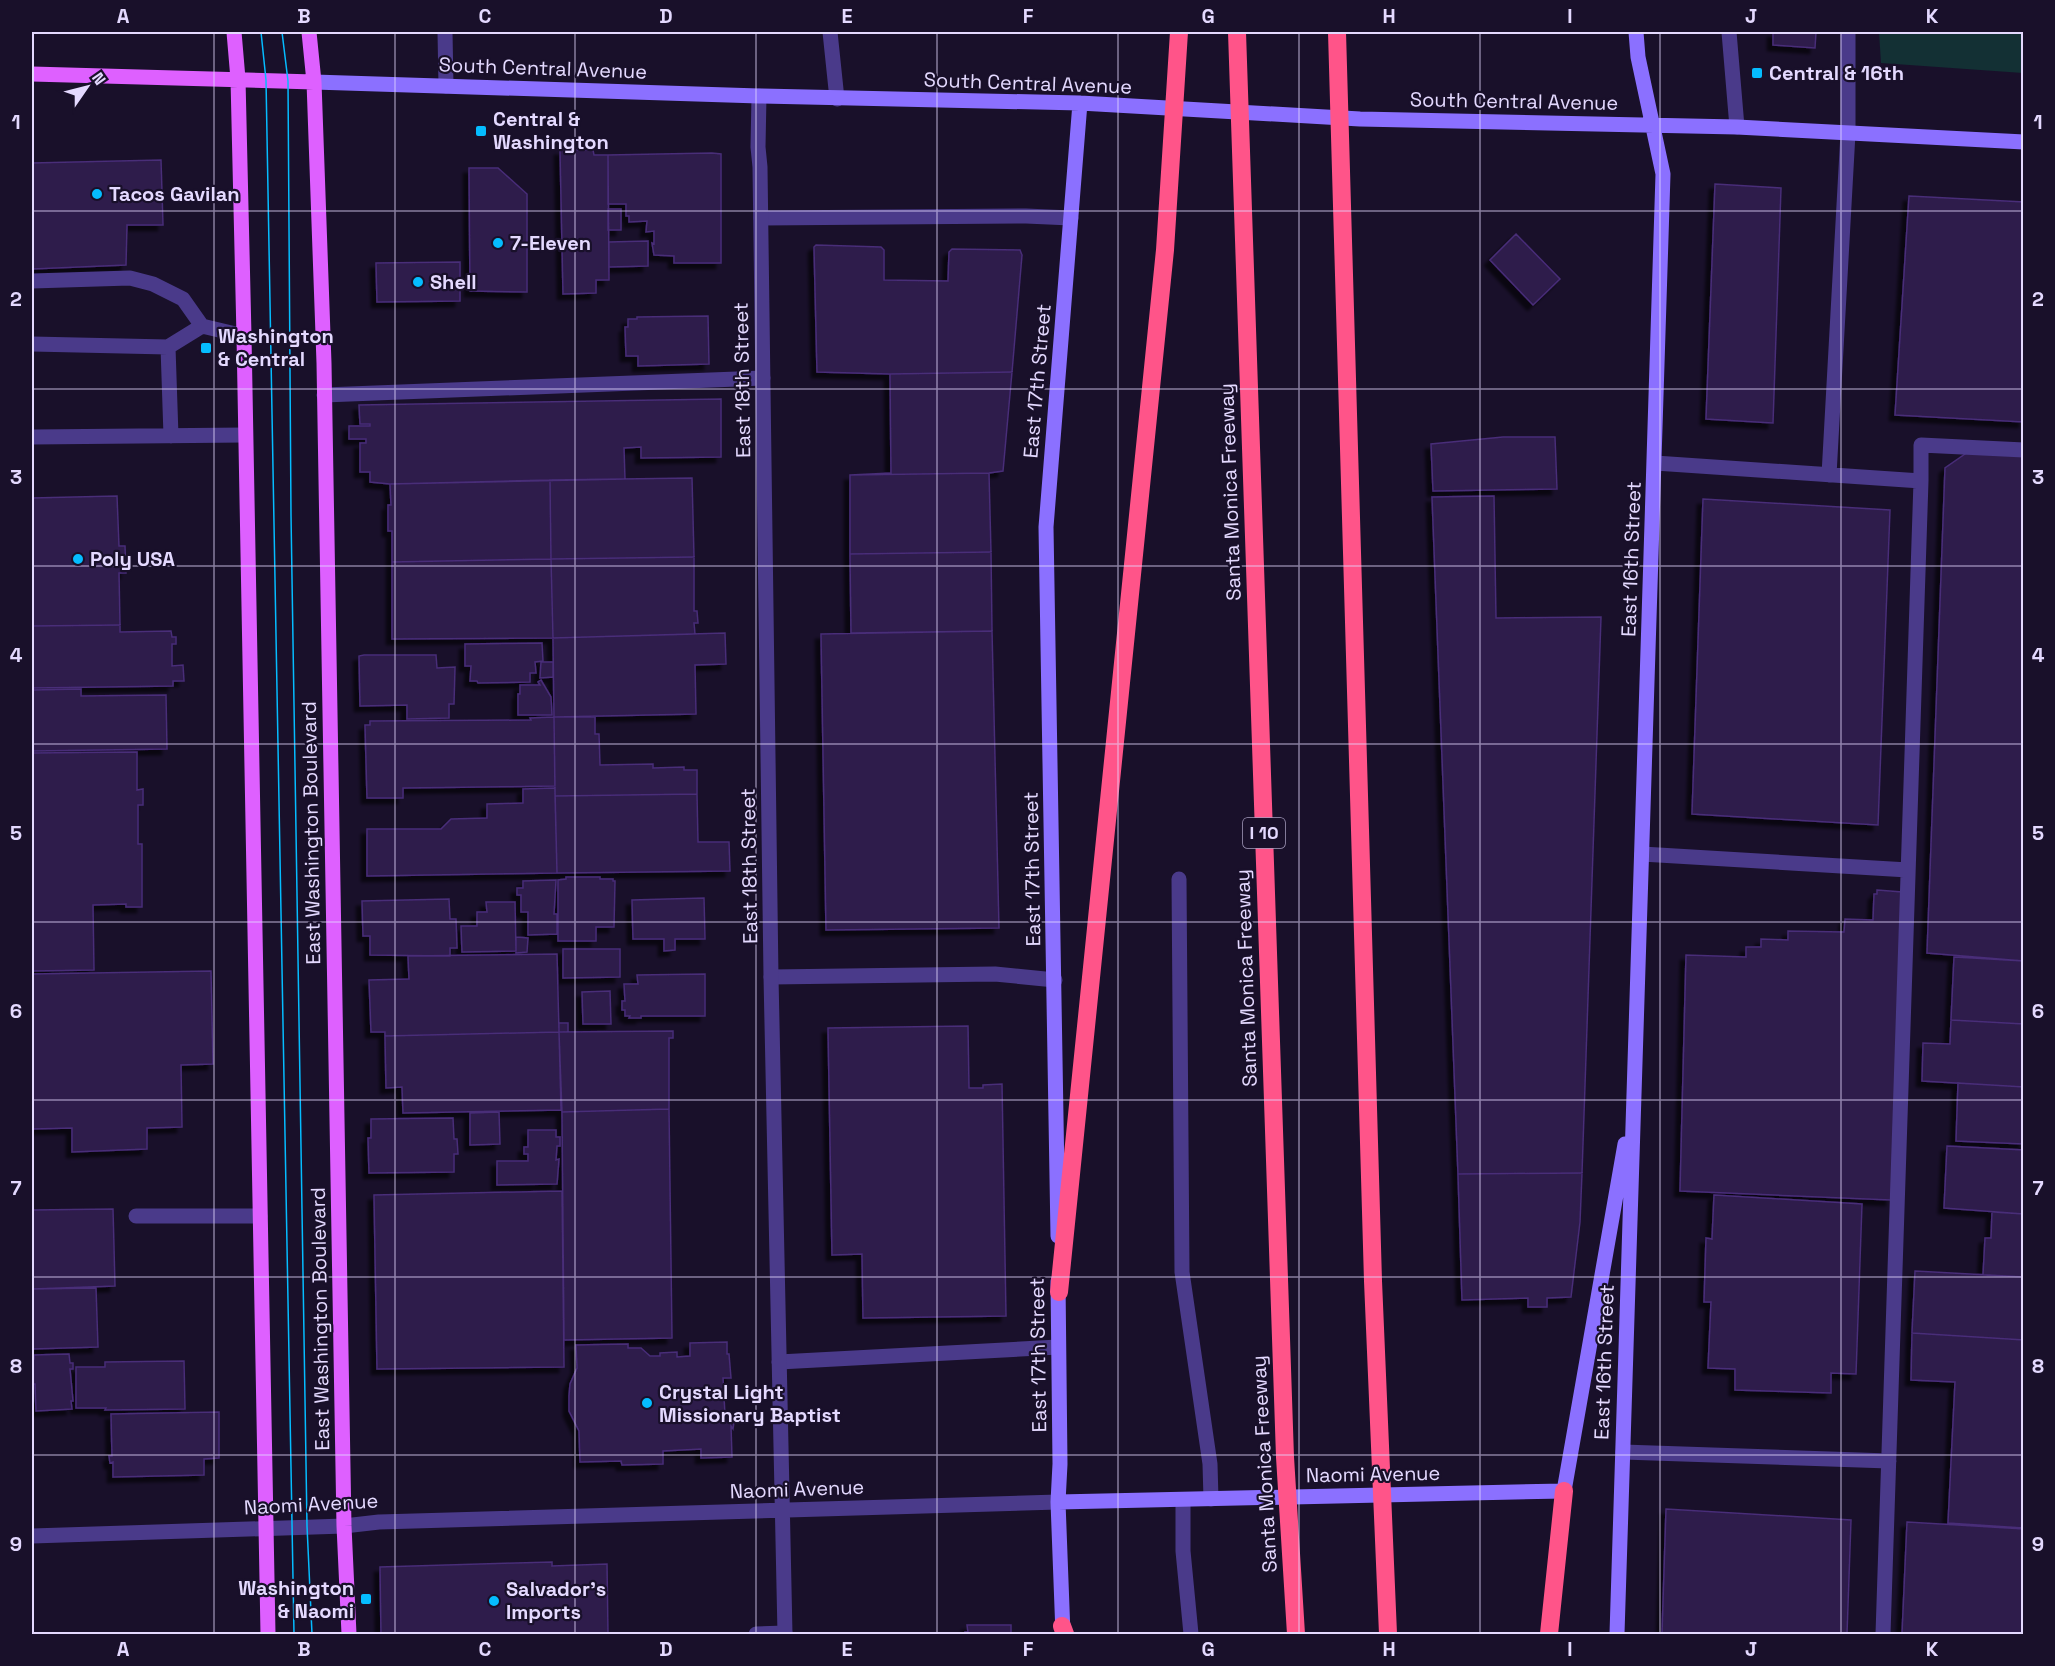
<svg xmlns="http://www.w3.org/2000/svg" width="2055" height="1666" viewBox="0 0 2055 1666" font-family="'Space Grotesk',sans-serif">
<defs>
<filter id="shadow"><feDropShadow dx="-5.5" dy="5.5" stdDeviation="1.5" flood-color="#0009"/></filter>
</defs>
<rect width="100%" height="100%" fill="#19102a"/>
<path fill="#133034" d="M1879,32H2023V73L1881,63Z"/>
<path fill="#2d1b4b" stroke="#482d78" stroke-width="1.5" filter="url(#shadow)" d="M1773,32H1816L1815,48L1773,45Z
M560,150H593L594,155H608L609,280H596V293L563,294Z
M712,153L721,154V263H674V256L654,255L652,243L654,244V231L646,232L647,221L629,222V216H626V204H608V155Z
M161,160L163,225H127L126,265L32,269V163Z
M469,168H498L527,194V292L470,291Z
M1715,184L1781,188L1773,423L1706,419Z
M1909,196L2024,202V422L1895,415Z
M608,209H621V230H608Z
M1516,234L1560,279L1533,305L1490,260Z
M648,241V266L609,267V242Z
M816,245L881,247L884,250V280L948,281L949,252L952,249L1020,250L1022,255L1012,372L890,374L817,372L814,247Z
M460,262V301L377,302L376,263Z
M708,316L709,364L638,366V356H626L625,327H628V319H637V317Z
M1012,372L1003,471L989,473L850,475L891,473L890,374Z
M721,399V457L641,458V447L624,448L625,479L390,484L370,482V472H360V443H366V439H349V426H370V424H360L359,405Z
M1503,437H1555L1557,489L1433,491L1431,444Z
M1968,452L2024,455V961L1927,953L1945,468Z
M989,473L991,552L850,554V475Z
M692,478L694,557L551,559L550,480Z
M550,480L551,559L392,562V531H388V505H391L390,484Z
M117,496L119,546H125L126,573H119L120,625L32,626V498Z
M1494,496L1496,618L1601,617L1582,1173L1458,1174L1432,497Z
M1703,499L1890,510L1878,825L1692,814Z
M991,552L992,631L851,633L850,554Z
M694,557V611H697L698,623H694L695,634L553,638L551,559Z
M551,559L553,638L392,639V562Z
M120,625V632L171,631L172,637H176V644H172V666L183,665L184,681H173V686L32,688V626Z
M992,631L999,928L826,930L821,634Z
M725,633L726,664L695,665L696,714L554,717L553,638Z
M542,643L543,661L535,662L536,673H530V682L478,683L477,681H470L471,666H465V644Z
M364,655H436L437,668L455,667L454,704H449V718L407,719V705L360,706L359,656Z
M541,662H553V677L540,678Z
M541,680L551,697L552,715H518V694H520V685H540L538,682Z
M81,689V696L166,695L167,749L32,751V690Z
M554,717H595V734H599L600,765L653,764V768L684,767V770H697V794L555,796Z
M554,717L555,786L403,788V798H367L365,725H370V721L531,720L530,718Z
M137,752V790L143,789V805H138V844H142V907H126V904L93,905L94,970L32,971V753Z
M555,788L557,873L367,876V829H441L451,819L487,818V804L523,803V789Z
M697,794L698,842H729L730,871L557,873L555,796Z
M566,877H600V879H613V881H615L614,927H596V941H558V880L566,879Z
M556,880L554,914H557V934L528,935V912H521V895H517V888H523V881Z
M1877,890L1902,892L1891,1200L1680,1191L1686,955L1746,957V947H1761V939L1788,940V931L1844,932L1845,919L1873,920L1874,894H1877Z
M704,898L705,939H675V950L664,951V939H633L632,900Z
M449,899L450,919H456L457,948H450V956L370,955V936H363L362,901Z
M486,902H515L516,951L462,952L461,926H477V912H487Z
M516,937L528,938L527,952L516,953Z
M563,949H620V977L563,978Z
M557,954L559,1032L385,1036V1032H371L369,980L409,979L408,956Z
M1954,957L2024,961V1024L1951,1020Z
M211,971L213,1064L181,1065L182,1127L147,1128V1149L72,1152V1128L32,1129V974Z
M705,974V1016H641V1018H629L630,1016H625V1010H622V1001H625L624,984H638L637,975Z
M610,991L611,1024H583L582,992Z
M1951,1020L2024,1024V1087L1922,1081L1923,1043L1950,1044Z
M559,1023H568V1032H559Z
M968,1026L969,1088H983V1085L1002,1084L1006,1316L863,1318L862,1254L832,1255L828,1028Z
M673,1031V1038H669V1109L562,1112L559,1032Z
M559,1032L561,1110L403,1113L402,1087L386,1088L385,1036Z
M1958,1083L2024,1087V1144L1956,1141Z
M669,1109L672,1338L564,1340L562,1112Z
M499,1112L500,1144L470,1145V1113Z
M453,1118L454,1139H457L458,1154H454V1172L369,1173L368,1138H371V1119Z
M528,1130H556V1137H560V1146H557L556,1160L559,1159L557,1184L497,1185V1161H528V1154H524V1147H528Z
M1947,1146L2024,1150V1214L1944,1208Z
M1582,1173L1580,1222L1571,1297L1547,1298V1307H1528V1298L1462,1300L1458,1174Z
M562,1191L564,1367L377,1369L374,1195Z
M1714,1195L1862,1204L1856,1374L1831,1373V1393L1735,1390V1369L1708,1368L1711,1302H1704L1706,1238L1712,1239Z
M113,1209L115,1286L32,1289V1210Z
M1992,1212L2024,1214V1277L1983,1275L1985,1238H1991Z
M1915,1271L2024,1277V1340L1912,1333Z
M96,1288L98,1347L32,1349V1289Z
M1912,1333L2024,1340V1528L1948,1523L1955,1382L1911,1380Z
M727,1342V1354H729L731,1378H723L725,1415H729L734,1422L733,1429L731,1426L732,1457L701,1458V1449L663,1451V1464L622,1465L621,1461L580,1462L579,1431L569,1411V1396L570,1384L577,1368L576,1345L628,1344V1348H641L650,1356H660V1353L677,1352V1357L690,1356V1343Z
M69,1354L70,1363H73V1369H70L73,1401H71L72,1409L36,1411L35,1384H32V1359H34V1355Z
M184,1361L185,1409L105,1410L106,1408H76V1367H105V1362Z
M219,1412V1458L204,1459V1475L113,1477V1462L110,1463L109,1456H112L111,1414Z
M1666,1509L1851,1520L1847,1634H1662Z
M1907,1522L2024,1529V1634H1902Z
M552,1562V1566L607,1564L608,1634H381L380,1567Z
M967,1625H1011V1634H965V1632H968Z"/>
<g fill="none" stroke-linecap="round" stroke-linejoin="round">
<path stroke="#4a3a8a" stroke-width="15" d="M445,32L446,86
M1729,32L1737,127
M761,218L1026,216L1071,218
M32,281L130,278L153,284L183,299L202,326
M32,344L168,347L202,326L244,336
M168,347L171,436
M324,395L763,378
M32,437L245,435
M1655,463L1921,481L1883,1634
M1829,475L1848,133V32
M1921,481V445L2024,450
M1642,854L1908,870
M1179,879L1182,1272L1210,1464L1211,1499
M771,977L995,974L1055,980
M136,1216H260
M779,1362L1058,1347
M1623,1452L1889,1461
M1183,1500V1551L1191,1634
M756,1634L785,1633"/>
<path stroke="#4a3a8a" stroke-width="15" d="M830,32L837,99
M759,96L758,147L760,167L771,977L785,1634
M32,1536L344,1526L379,1522L1058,1502"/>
<path stroke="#8b70ff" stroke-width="15" d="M314,82L759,96L1080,103L1360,119L1737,127L2024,142
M1058,1236L1046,527L1080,103
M1058,1281L1060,1464L1058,1502L1063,1634
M1058,1502L1564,1491L1625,1144
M1617,1634L1663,174L1638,57L1636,32"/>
<path stroke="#de60ff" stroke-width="15" d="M234,32L238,79L244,336L268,1634
M309,32L314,82L324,363L344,1526L349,1634
M32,74L314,82"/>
<path stroke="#ff5489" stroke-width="18" d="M1237,32L1285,1457L1296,1634
M1337,32L1373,1281L1388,1634
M1059,1292L1165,250L1179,32
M1062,1626L1065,1634
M1549,1634L1564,1491"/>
<path stroke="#05bcff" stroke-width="1.5" d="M261,32L266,80L294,1634
M282,32L288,81L291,515L307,1526L312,1634"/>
</g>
<path fill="none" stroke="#e4d9ff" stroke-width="1.5" stroke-opacity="0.55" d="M214,32V1634M395,32V1634M575,32V1634M756,32V1634M937,32V1634M1118,32V1634M1299,32V1634M1480,32V1634M1660,32V1634M1841,32V1634M32,211H2024M32,389H2024M32,566H2024M32,744H2024M32,922H2024M32,1100H2024M32,1277H2024M32,1455H2024"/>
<g fill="#05bcff" stroke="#19102a" stroke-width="2">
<rect x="1751" y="67" width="12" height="12" rx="3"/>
<rect x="475" y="125" width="12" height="12" rx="3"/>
<circle cx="97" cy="194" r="6"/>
<circle cx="498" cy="243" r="6"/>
<circle cx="418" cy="282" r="6"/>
<rect x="200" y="342" width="12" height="12" rx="3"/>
<circle cx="78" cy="559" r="6"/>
<circle cx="647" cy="1403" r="6"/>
<rect x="360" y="1593" width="12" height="12" rx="3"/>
<circle cx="494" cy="1601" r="6"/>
</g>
<g text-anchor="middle" stroke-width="4.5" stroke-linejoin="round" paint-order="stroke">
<rect fill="#19102a" stroke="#a79dbf" stroke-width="1.5" x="1243" y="818" width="42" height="30" rx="4.5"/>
<g font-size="18" font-weight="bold" fill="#e4d9ff">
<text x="1264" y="839">I 10</text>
</g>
<g font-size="20" fill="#e4d9ff" stroke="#19102a">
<text transform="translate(543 68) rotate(2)" y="7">South Central Avenue</text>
<text transform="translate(1028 83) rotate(2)" y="7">South Central Avenue</text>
<text transform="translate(1514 101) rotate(1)" y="7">South Central Avenue</text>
<text transform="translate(742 380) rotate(-91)" y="7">East 18th Street</text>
<text transform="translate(1037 381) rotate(-85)" y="7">East 17th Street</text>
<text transform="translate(1230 492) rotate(-92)" y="7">Santa Monica Freeway</text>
<text transform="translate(1631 559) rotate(-88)" y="7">East 16th Street</text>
<text transform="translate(311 833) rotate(-91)" y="7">East Washington Boulevard</text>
<text transform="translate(749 866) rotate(-91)" y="7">East 18th Street</text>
<text transform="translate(1032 869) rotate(-91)" y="7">East 17th Street</text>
<text transform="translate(1246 978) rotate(-92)" y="7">Santa Monica Freeway</text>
<text transform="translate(320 1319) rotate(-91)" y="7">East Washington Boulevard</text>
<text transform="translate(1038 1355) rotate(-91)" y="7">East 17th Street</text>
<text transform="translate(1604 1362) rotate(-88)" y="7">East 16th Street</text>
<text transform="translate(1264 1464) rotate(-93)" y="7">Santa Monica Freeway</text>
<text transform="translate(1373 1474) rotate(-1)" y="7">Naomi Avenue</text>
<text transform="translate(797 1489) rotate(-2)" y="7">Naomi Avenue</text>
<text transform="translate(311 1504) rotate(-3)" y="7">Naomi Avenue</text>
</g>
<g font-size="20" font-weight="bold" fill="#e4d9ff" stroke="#19102a" text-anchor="start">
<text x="1769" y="80">Central &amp; 16th</text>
<text x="493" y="126">Central &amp;<tspan x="493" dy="23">Washington</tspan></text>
<text x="109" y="201">Tacos Gavilan</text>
<text x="510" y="250">7-Eleven</text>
<text x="430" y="289">Shell</text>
<text x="218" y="343">Washington<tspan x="218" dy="23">&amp; Central</tspan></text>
<text x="90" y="566">Poly USA</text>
<text x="659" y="1399">Crystal Light<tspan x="659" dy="23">Missionary Baptist</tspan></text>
<text x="354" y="1595" text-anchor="end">Washington<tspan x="354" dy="23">&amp; Naomi</tspan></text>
<text x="506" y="1596">Salvador's<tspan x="506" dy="23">Imports</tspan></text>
</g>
</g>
<rect width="2055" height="1666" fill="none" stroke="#19102a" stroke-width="66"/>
<g transform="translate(87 87) rotate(55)" stroke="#19102a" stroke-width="4.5" paint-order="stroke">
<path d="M0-4.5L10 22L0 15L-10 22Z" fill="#e4d9ff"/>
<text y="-9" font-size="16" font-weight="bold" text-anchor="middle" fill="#e4d9ff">N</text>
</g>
<rect x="33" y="33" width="1989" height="1600" fill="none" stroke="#e4d9ff" stroke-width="2"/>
<g font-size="20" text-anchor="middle" font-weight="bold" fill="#e4d9ff">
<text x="123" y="23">A</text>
<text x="304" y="23">B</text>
<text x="485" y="23">C</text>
<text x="666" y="23">D</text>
<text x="847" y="23">E</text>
<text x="1028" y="23">F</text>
<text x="1208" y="23">G</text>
<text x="1389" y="23">H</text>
<text x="1570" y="23">I</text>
<text x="1751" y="23">J</text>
<text x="1932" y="23">K</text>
<text x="16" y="129">1</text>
<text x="2038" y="129">1</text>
<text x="16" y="306">2</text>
<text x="2038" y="306">2</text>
<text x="16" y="484">3</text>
<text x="2038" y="484">3</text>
<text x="16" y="662">4</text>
<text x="2038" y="662">4</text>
<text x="16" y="840">5</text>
<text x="2038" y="840">5</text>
<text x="16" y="1018">6</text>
<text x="2038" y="1018">6</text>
<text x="16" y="1195">7</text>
<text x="2038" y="1195">7</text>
<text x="16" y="1373">8</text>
<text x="2038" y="1373">8</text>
<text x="16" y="1551">9</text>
<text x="2038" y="1551">9</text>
<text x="123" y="1656">A</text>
<text x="304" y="1656">B</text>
<text x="485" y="1656">C</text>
<text x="666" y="1656">D</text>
<text x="847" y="1656">E</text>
<text x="1028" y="1656">F</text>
<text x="1208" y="1656">G</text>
<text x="1389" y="1656">H</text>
<text x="1570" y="1656">I</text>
<text x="1751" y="1656">J</text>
<text x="1932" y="1656">K</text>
</g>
</svg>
